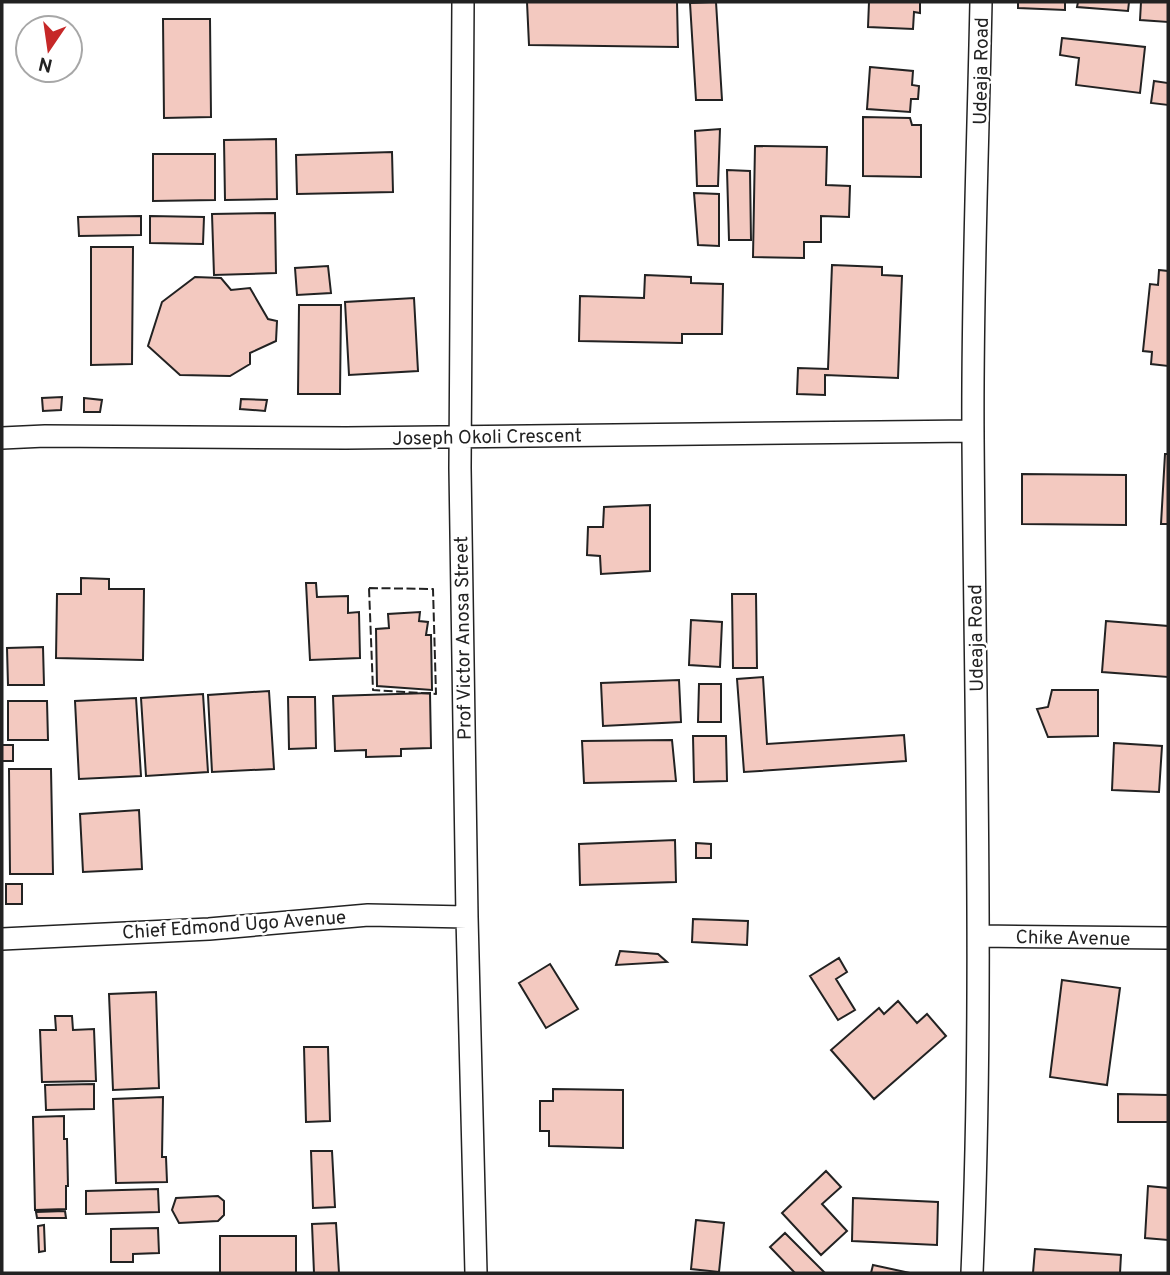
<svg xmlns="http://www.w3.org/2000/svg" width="1170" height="1275" viewBox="0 0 1170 1275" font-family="Overpass,sans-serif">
<rect width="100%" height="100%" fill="#fff"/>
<path fill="#f3c9c0" stroke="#222" stroke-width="2" d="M527,2H677L678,47L529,45Z
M716,2L722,100H696L690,3Z
M869,2H920V13L914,12L913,29L868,27Z
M1018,2H1065V10L1018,8Z
M1078,2H1129L1128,11L1077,7Z
M1141,2H1168V22L1140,20Z
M163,19H210L211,117L164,118Z
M1062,38L1145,47L1140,93L1076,85L1079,58L1060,55Z
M870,67L913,71L912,85L919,86L918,99H911L910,112L867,109Z
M1154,81L1168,83V105L1151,103Z
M863,117L910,118L912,125H921V177L863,176Z
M720,129L718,186H697L695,131Z
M276,139L277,199L225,200L224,140Z
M755,146L827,147L826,185L850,186L849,217L821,216V242H804V258L753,257Z
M392,152L393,192L297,194L296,155Z
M153,154H215V200L153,201Z
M727,170L750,171L751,240H729Z
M694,193L719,194V246L698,245Z
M275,213L276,273L214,275L212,214Z
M141,216V235L79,236L78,217Z
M150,216L204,217L203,244L150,243Z
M91,247H133L132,364L91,365Z
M832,265L882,267V275L902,276L898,378L825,375V395L797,394L798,368L828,369Z
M328,266L331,293L297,295L295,268Z
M1159,270L1168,271V366L1151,364L1152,352L1143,351L1150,284L1158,285Z
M645,275L691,277V283L723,284L722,334H682V343L579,341L580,296L644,298Z
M195,277L221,278L231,290L250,288L268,319L277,321L276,341L250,353V364L230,376L180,375L148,346L162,302Z
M414,298L418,371L349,375L345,302Z
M299,305H341L340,394H298Z
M62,397L61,410L43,411L42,398Z
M84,398L102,400L100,412H84Z
M241,399L267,400L265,411L240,409Z
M1165,454H1168V524H1161Z
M1022,474L1126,475V525L1022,524Z
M650,505V571L601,574L600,556L587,555L588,527H603L604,507Z
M81,578L109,579V589H144L143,660L56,658L57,594H81Z
M306,583H316L317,597L348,596V613L359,612L360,658L310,660Z
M732,594H756L757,668H733Z
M420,612L419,621L428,622L426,635H431L432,690L377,686L376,629L389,628L388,614Z
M691,620L722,622L720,667L689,665Z
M1106,621L1168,626V677L1102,672Z
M43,647L44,685H8L7,648Z
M763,677L767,744L904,735L906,761L744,772L737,679Z
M679,680L681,722L603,726L601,683Z
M699,684H721V722H698Z
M1052,690H1098V736L1048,737L1037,709L1048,707Z
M269,691L274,769L212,772L208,695Z
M430,693L431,748L401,749V756L366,757V750L335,751L333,696Z
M203,694L208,772L146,776L141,698Z
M288,697H315L316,748L289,749Z
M136,698L141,776L79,779L75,701Z
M8,701H47L48,740H8Z
M693,736H726L727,781L694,782Z
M672,740L676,781L584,783L582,741Z
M1114,743L1162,746L1159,792L1112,790Z
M2,745H13V761H2Z
M9,769H51L53,874H10Z
M139,810L142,869L83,872L80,814Z
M675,840L676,882L580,885L579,844Z
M696,843L711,844V858H696Z
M6,884H22V904H6Z
M693,919L748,921L747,945L692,942Z
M620,951L658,954L667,962L616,965Z
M839,958L847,972L836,979L855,1010L838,1020L810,976Z
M550,964L578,1009L546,1028L519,983Z
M1062,980L1120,988L1107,1085L1050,1077Z
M156,992L159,1088L113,1090L109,994Z
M898,1001L917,1023L927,1014L946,1036L874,1099L831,1050L879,1008L884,1014Z
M55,1016H72L73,1030L94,1029L96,1081L42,1082L40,1030H56Z
M304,1047H328L330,1121L306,1122Z
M94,1084V1109L46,1110L45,1085Z
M553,1089L623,1090V1148L549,1146V1131H540V1101H553Z
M1118,1094L1168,1095V1122H1118Z
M163,1097L162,1157H166L167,1182L116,1183L113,1099Z
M64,1116V1139H67L68,1186H66V1209L35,1210L33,1117Z
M311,1151H332L335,1207L313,1208Z
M826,1171L841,1187L822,1204L847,1231L821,1255L782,1213Z
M1148,1186L1168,1188V1240L1145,1238Z
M158,1189L159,1212L86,1214V1191Z
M218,1196L224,1201V1215L218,1221L179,1223L172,1210L176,1198Z
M853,1198L938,1202L937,1245L852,1241Z
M65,1211L66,1218H37L36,1212Z
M696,1220L724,1223L719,1272L691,1269Z
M336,1223L339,1273H314L312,1224Z
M44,1225L45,1251L39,1252L38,1226Z
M158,1228L159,1253L133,1254V1262H111V1229Z
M785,1233L825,1273H795L770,1247Z
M220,1236H296V1273H220Z
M1035,1249L1121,1255L1120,1273H1033Z
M873,1265L910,1273H871Z"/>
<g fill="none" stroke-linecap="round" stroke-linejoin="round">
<g stroke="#222" stroke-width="24">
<path id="minor" d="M463,2L460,468L467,917L476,1273
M2,438L45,436L346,438L973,431
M979,936L1168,938
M2,939L209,929L368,915L467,917
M972,1273C984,994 975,715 973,436C972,292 978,146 981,2"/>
</g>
<use href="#minor" stroke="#fff" stroke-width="21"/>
<path stroke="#222" stroke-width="2" stroke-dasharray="9 3.5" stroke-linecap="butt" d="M369,588L433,589L436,694L373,690Z"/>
</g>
<g text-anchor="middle" stroke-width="5" stroke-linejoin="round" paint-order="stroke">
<g font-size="19" fill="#222" stroke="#fff">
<text transform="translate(980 71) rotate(-89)" y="7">Udeaja Road</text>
<text transform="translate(487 436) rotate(-1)" y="7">Joseph Okoli Crescent</text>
<text transform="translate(462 638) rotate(-91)" y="7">Prof Victor Anosa Street</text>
<text transform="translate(975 638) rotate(-91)" y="7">Udeaja Road</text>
<text transform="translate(234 924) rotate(-4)" y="7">Chief Edmond Ugo Avenue</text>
<text transform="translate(1073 937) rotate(1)" y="7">Chike Avenue</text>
</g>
</g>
<rect width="1170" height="1275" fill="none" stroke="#222222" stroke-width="7"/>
<g transform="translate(49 49) rotate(193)"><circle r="33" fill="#ffffff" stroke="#a7a7a7" stroke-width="2"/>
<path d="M0-5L12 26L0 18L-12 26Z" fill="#c62828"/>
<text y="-10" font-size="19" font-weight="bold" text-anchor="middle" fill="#222222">N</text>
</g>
</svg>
